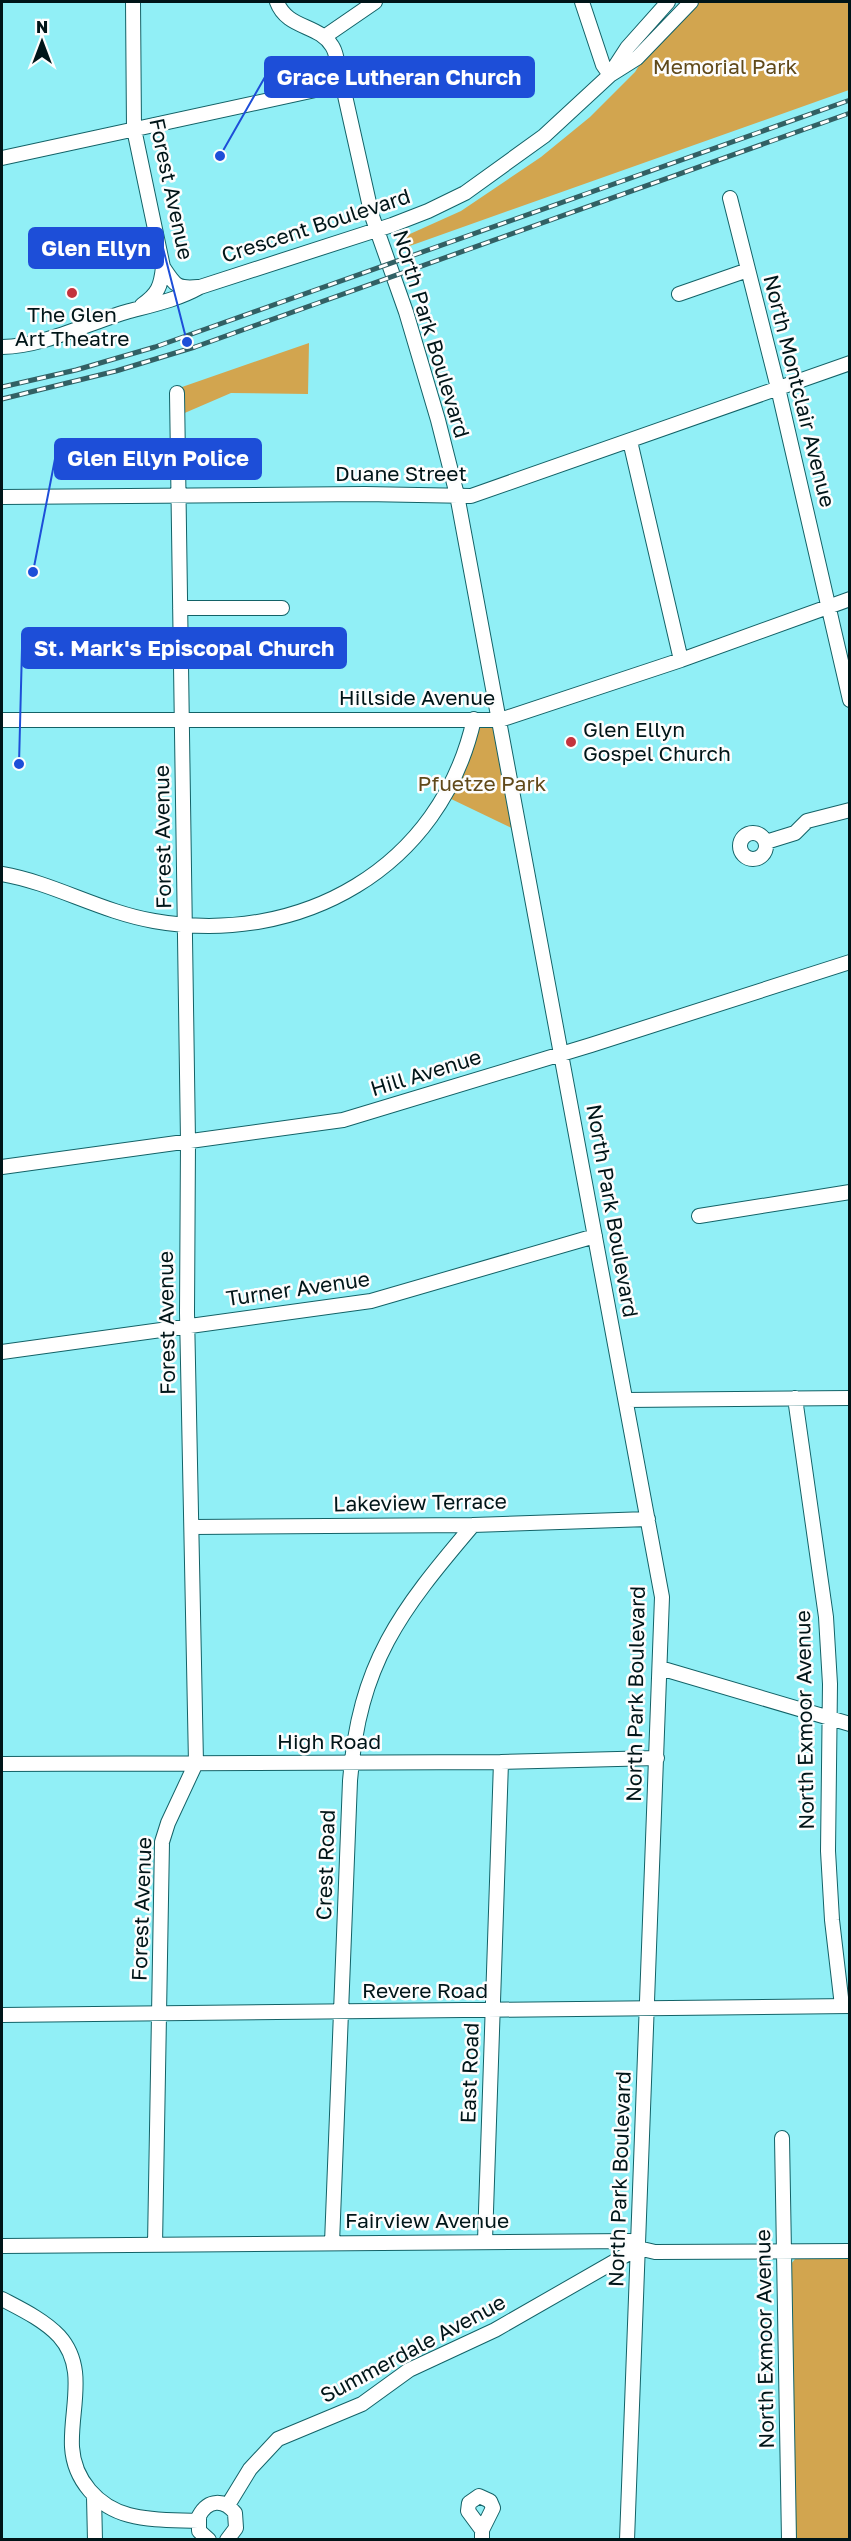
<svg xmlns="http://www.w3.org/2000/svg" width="851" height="2541" viewBox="0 0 851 2541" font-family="'Golos Text',sans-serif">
<rect width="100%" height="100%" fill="#91eff6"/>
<path fill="#d2a54f" d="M698,2H849V90L404,248L401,238L461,211L541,157L590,117L635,72L640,64Z
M309,343L308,394L231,393L180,415L182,387Z
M480,724L499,725L518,831L447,797Z
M849,2257V2539H795L791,2264L795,2259L800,2258Z"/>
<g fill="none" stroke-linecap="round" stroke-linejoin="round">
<g stroke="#136267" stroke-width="16">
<path id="minor" d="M133,2L134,129L163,267C175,285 176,289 198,287
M277,2C287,29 319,24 332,46C335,50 336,56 337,60L372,216L406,312L438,420L457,495L662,1597L627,2540
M582,2L603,65L610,75
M324,37L375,2
M612,71L627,48L668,2
M2,158L343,84
M730,198L778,388L850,700
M679,294L748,270
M142,305C158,294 161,286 163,267
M2,347C45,346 85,324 126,312C152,305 177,300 200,287L392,225L428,211L465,193L544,136L610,75L637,58L691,2
M630,441L681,660
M2,497L365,494L471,496L850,363
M180,608H282
M2,720H500L681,660L850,599
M740 846a13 13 0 1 1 26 0a13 13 0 1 1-26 0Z
M766,842L795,833L807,821L850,810
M2,874C54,883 101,912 154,921C300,947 441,868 474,719
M2,1167L343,1120L591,1045L850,962
M699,1216L850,1192
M2,1352L371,1301L595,1236
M795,1398L826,1617L830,1684L828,1851L832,1920L842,2006
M626,1400L850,1398
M193,1527L473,1525L648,1519
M660,1668L850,1724
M2,1764L501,1762L657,1758
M2,2015L850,2006
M782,2138L789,2540
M485,2241L501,1762
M332,2243L350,1781C359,1663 400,1611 473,1525
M155,2245L162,1842L168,1823L196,1763L187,1313L188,1141L177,393
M2,2246L630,2241L638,2248L655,2252L850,2251
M2,2299C21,2309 44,2320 59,2336C88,2368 70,2409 72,2447C74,2480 98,2507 129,2515C151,2521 175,2520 198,2521
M94,2497L95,2540
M228,2505L250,2469L278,2439L362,2404L409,2370L495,2330L638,2248
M482,2530L468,2511L469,2503L479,2496L490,2501L493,2508L482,2530V2540
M209,2540L199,2531V2516C208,2499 224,2499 235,2513L236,2528L227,2540"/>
</g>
<use href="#minor" stroke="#fff" stroke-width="14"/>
<g stroke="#326064" stroke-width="5">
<path id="rail" d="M2,387L76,370L155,347L850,100
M2,399L116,371L195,347L850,113"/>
</g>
<use href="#rail" stroke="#fdfdfd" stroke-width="3" stroke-dasharray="9" stroke-linecap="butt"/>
</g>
<g fill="#c3333d" stroke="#fdfdfd" stroke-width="2">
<circle cx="72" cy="293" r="6"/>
<circle cx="571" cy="742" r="6"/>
</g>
<g text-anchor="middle" stroke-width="5" stroke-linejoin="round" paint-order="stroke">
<g font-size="21" fill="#60491a" stroke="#fdfdfd">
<text x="725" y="74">Memorial Park</text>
<text x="482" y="791">Pfuetze Park</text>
</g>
<g font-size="21" fill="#001518" stroke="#fdfdfd">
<text transform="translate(171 189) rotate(78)" y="7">Forest Avenue</text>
<text transform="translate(316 226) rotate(-18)" y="7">Crescent Boulevard</text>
<text transform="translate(431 334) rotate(73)" y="7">North Park Boulevard</text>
<text transform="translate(799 391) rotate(76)" y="7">North Montclair Avenue</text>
<text x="401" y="481">Duane Street</text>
<text x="417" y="705">Hillside Avenue</text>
<text transform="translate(163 837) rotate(-91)" y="7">Forest Avenue</text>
<text transform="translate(426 1073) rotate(-17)" y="7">Hill Avenue</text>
<text transform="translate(612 1211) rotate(80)" y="7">North Park Boulevard</text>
<text transform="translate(298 1289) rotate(-8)" y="7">Turner Avenue</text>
<text transform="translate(167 1323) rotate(-91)" y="7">Forest Avenue</text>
<text transform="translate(420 1503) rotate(-1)" y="7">Lakeview Terrace</text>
<text transform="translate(636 1694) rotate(-89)" y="7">North Park Boulevard</text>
<text transform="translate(805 1720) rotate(-91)" y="7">North Exmoor Avenue</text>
<text x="329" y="1749">High Road</text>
<text transform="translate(326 1865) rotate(-88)" y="7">Crest Road</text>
<text transform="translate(142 1909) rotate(-88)" y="7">Forest Avenue</text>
<text x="425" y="1998">Revere Road</text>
<text transform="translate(470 2073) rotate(-88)" y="7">East Road</text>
<text transform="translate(620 2179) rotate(-88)" y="7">North Park Boulevard</text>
<text x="427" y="2228">Fairview Avenue</text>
<text transform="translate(765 2339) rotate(-91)" y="7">North Exmoor Avenue</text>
<text transform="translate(413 2349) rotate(-28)" y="7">Summerdale Avenue</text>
</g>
<g font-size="21" fill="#001518" stroke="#fdfdfd">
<text x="72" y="322">The Glen<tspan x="72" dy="24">Art Theatre</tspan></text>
<text x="583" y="737" text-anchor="start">Glen Ellyn<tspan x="583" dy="24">Gospel Church</tspan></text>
</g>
</g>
<path fill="none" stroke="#1d4ed8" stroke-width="2" d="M220 156L265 77M187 342L163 248M33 572L55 459M19 764L22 648"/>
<g fill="#1d4ed8" stroke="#fdfdfd" stroke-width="2">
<circle cx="220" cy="156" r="6"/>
<circle cx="187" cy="342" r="6"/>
<circle cx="33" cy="572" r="6"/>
<circle cx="19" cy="764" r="6"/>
</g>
<g fill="#1d4ed8" stroke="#1d4ed8" stroke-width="2">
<rect x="265" y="57" width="269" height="40" rx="6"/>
<rect x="29" y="228" width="134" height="40" rx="6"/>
<rect x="55" y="439" width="206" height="40" rx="6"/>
<rect x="22" y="628" width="324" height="40" rx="6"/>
</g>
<g font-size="22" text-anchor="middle" font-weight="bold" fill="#fff">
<text x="399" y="85">Grace Lutheran Church</text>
<text x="96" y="256">Glen Ellyn</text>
<text x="158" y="466">Glen Ellyn Police</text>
<text x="184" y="656">St. Mark's Episcopal Church</text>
</g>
<rect width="851" height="2541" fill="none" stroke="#001518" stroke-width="6"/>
<g transform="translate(42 42)" stroke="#fdfdfd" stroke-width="4.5" paint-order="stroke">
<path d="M0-4.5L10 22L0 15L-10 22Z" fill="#001518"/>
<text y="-9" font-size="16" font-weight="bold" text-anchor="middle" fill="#001518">N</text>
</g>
</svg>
